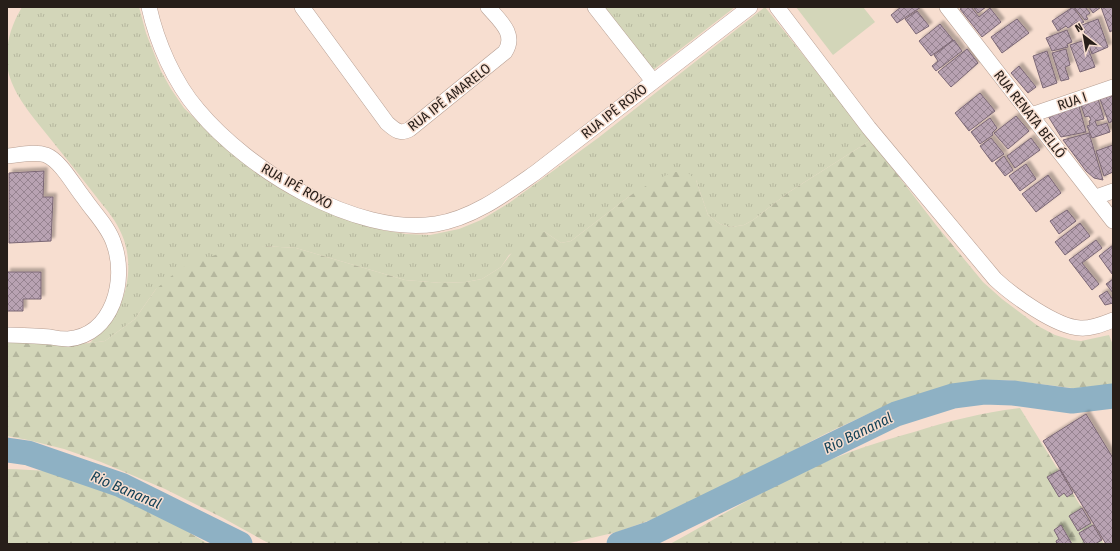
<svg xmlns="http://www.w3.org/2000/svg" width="1120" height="551" viewBox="0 0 1120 551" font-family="'Fira Sans Condensed',sans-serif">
<defs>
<pattern id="grass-tufts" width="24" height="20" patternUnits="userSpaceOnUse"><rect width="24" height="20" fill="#d3d6b9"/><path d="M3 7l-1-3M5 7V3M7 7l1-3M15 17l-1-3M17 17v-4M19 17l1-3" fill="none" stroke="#b5b79e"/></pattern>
<pattern id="forest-firs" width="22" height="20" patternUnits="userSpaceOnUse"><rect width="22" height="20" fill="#d3d6b9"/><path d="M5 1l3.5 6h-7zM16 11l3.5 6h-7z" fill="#b5b79e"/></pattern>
<pattern id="building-cross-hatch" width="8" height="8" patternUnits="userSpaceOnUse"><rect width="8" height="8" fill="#b8a2b2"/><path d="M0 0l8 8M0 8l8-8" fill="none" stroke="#968390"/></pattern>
<filter id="shadow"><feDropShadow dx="3.5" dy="-3.5" stdDeviation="1" flood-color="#0004"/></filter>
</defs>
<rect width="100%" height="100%" fill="#f7ded0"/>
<path fill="url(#grass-tufts)" d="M22,7H139L146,33L161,71L171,89L184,108L219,142L352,221L382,230L406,234L430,235L459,229L481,220L509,203L598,138L765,7L871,140L789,192L753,220L744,225L731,227L720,224L708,215L696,180L631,195L571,241L561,243L545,232L509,255L501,267L482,279L466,282L442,283L405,280L296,248L264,246L156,289L135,319L105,341L90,343C101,331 115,318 121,303C130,281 131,256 122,235C117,222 107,210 98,199C78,173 57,147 36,121C23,104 8,84 7,62C6,41 12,24 22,7Z
M601,7H735L652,71Z"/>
<path fill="url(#forest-firs)" d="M871,140L936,225L983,282L1002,299L1038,326L1055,335L1072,340L1081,341L1109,335L1113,345V388L1080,389L1007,380H990L942,387L870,413L827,433L702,498L659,517L617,532L566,544H270L223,518L165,489L101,462L64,449L28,440L7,436V339L74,344L90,343L105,341L135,319L156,289L181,268L223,252L264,246L296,248L405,280L442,283L466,282L482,279L501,267L516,247L526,238L537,233L545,232L561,243L571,241L631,195L654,181L673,172H687L696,180L708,215L720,224L731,227L744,225L753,220L789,192Z
M1020,408L1104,544H670C715,519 762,491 809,469C843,453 878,442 914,432C949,421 984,412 1020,408Z
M7,469C32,470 56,470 80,477C126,489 168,520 208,544H7Z"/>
<path fill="#d3d6b9" d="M796,7H863L875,22L833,55Z"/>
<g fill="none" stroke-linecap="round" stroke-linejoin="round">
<path stroke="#8eb1c4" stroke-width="25" d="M7,450L28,453L121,485L240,544
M619,544L652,533L896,414L953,396L984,392L1013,393L1072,401L1113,396"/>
</g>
<path fill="url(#building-cross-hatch)" stroke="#7b6775" filter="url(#shadow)" d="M901,7H921L897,23L891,15Z
M963,7H971L979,17L990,8L1001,22L982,37L960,9Z
M973,7H986L978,13Z
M1073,7L1084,22L1079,25L1077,22L1068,28L1066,26L1058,31L1052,21Z
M1074,7H1085L1090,13L1086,16L1088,19L1085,20Z
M1089,7H1101L1093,13Z
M1101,7H1113V30L1110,32Z
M917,11L929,26L916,34L905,19Z
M1017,19L1029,33L1002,53L991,37Z
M1098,19L1108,47L1092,54L1082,25Z
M940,24L953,40L931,56L919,41Z
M1067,30L1072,42L1067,44L1068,47L1052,51L1046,38Z
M954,40L962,51L936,71L932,66L938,61L934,55Z
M1085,40L1095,67L1080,72L1070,45Z
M967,49L978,63L951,87L938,72Z
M1066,49L1070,65L1065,67L1069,79L1061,81L1052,53Z
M1047,51L1057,83L1043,88L1033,56Z
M1019,66L1036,87L1028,93L1011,73Z
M980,93L995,111L969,131L955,113Z
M1113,95V121L1109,123L1100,99Z
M1098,99L1104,119L1095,121L1097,126L1107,123L1110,132L1092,138L1087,126L1090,125L1089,121L1091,120L1089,116L1085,117L1081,105Z
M1079,106L1086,132L1061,137L1048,116Z
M1016,116L1029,131L1008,149L994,133Z
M990,118L997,128L992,133L993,135L980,144L971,132Z
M1089,133L1103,180L1094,178L1086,171L1063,140Z
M991,138L1004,154L992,162L980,146Z
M1031,138L1040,150L1015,168L1007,156Z
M1113,145V172L1104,176L1096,151Z
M1004,156L1013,170L1005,176L995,163Z
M1026,164L1036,179L1020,191L1009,176Z
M44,171L43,197H53L51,241L9,243V173Z
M1048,175L1061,193L1036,212L1022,194Z
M1067,210L1076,221L1059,234L1050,221Z
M1080,223L1090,236L1065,255L1055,242Z
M1096,240L1102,248L1082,263L1099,284L1092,290L1069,260Z
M1113,245V274H1112L1099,256Z
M7,272H41V299H23V311H7Z
M1113,279V293L1106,284Z
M1107,291L1113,300V303L1105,305L1099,296Z
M1086,414L1113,458V544H1106L1043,441Z
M1060,470L1073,493L1067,497L1064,493L1059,497L1047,477Z
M1082,508L1091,523L1078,531L1069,516Z
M1061,525L1072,544H1057L1056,541L1059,539L1054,530Z
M1093,525L1102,540L1095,544H1085L1079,533Z"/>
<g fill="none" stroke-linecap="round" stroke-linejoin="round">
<g stroke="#b79f93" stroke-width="16">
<path id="minor" d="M149,7C157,43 174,82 198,110C248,170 355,236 436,224C473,218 505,194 535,173L750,7
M302,7L387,123C395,130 400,135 410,129L505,52C517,34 499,20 488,7
M595,7L653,81
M777,7L869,128L995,279C1012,295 1056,327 1080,328C1091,329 1103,324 1113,320
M947,7L1113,221
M1031,115L1113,87
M7,156C19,155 35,151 46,155C61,161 74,186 84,198C94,213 109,227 114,244C127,280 113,335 68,339C62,339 55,338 50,337C35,336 21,335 7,335
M1096,197L1113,191"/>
</g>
<use href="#minor" stroke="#fff" stroke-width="15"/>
</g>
<g text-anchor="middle" stroke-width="3" stroke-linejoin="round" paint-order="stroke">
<g font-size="14" fill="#271e19" stroke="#f7ded0">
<text transform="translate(449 97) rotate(-38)" y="5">RUA IPÊ AMARELO</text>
<text transform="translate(1072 101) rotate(-19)" y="5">RUA I</text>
<text transform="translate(614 111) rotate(-38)" y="5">RUA IPÊ ROXO</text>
<text transform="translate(1030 114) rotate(52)" y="5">RUA RENATA BELLÓ</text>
<text transform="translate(297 186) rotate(29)" y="5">RUA IPÊ ROXO</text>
</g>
<g font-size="15" font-style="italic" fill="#144258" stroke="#f7ded0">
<text transform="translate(858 433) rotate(-26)" y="5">Rio Bananal</text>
<text transform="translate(126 490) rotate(23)" y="5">Rio Bananal</text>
</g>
</g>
<rect width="1120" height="551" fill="none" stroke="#271e19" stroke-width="16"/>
<g transform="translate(1084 36) rotate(329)" stroke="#f7ded0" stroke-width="3" paint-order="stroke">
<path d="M0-3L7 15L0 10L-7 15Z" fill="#271e19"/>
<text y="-6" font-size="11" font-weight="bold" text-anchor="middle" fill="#271e19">N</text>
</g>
</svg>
